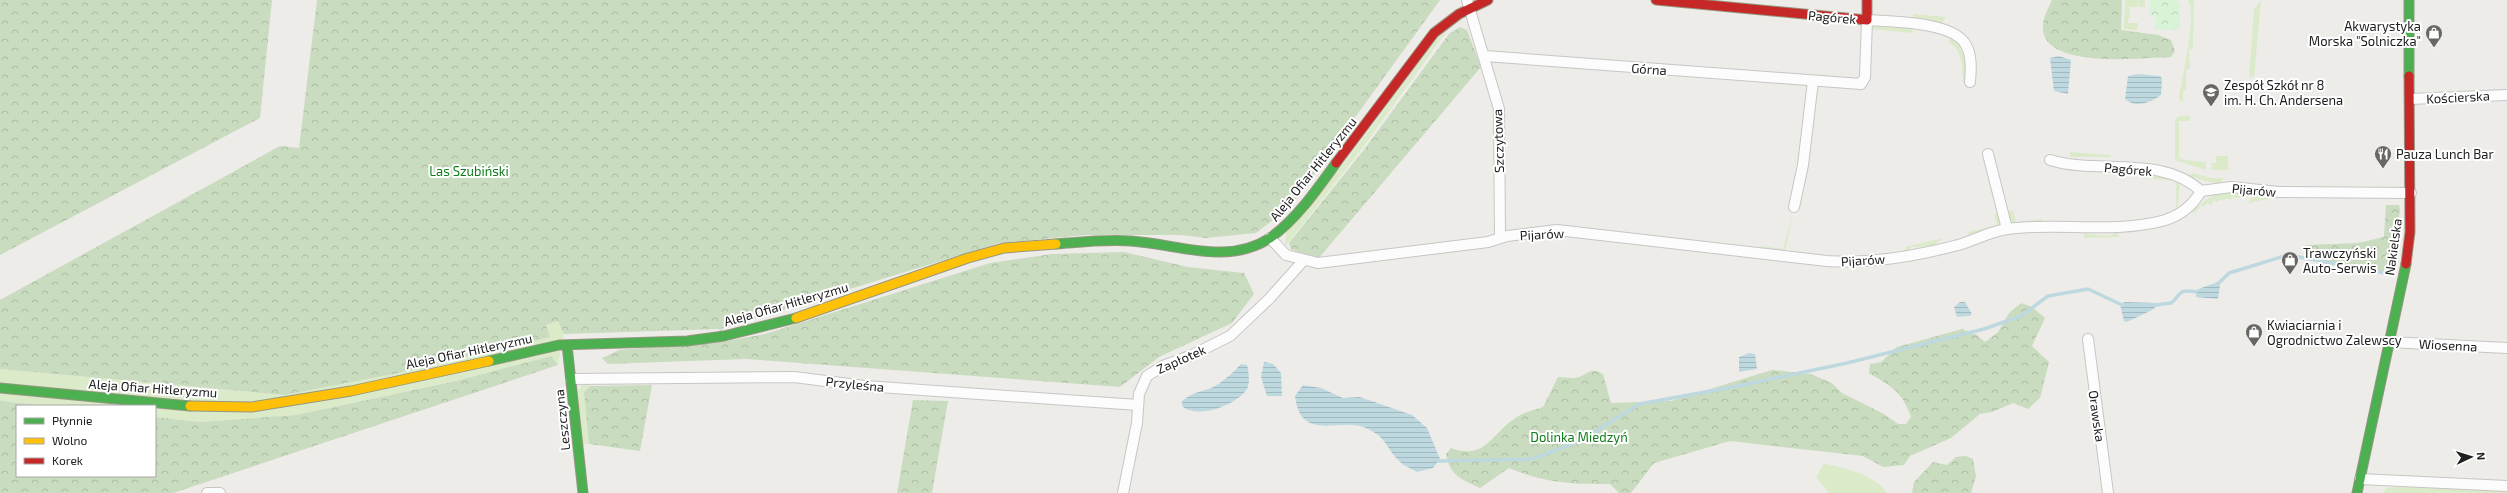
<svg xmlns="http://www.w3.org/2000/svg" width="2507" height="493" viewBox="0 0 2507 493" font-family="'Exo 2',sans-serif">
<defs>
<pattern id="forest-crowns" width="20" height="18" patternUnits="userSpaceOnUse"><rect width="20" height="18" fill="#c9dcbf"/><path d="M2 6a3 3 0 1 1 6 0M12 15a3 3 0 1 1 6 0" fill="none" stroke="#acbca4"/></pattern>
<pattern id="park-crowns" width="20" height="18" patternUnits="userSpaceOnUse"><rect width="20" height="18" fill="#d9f3d8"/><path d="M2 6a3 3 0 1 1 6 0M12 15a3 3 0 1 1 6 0" fill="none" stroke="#bad0b9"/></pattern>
<pattern id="water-rules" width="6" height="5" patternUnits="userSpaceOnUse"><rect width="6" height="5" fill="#bed8e0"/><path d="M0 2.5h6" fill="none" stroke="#a3b9c0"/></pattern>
</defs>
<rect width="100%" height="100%" fill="#eeece9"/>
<path fill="#dbeac9" d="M2125,0H2145V7H2139V2L2137,7H2129L2130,19H2128V23H2138L2137,30L2124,29Z
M2188,0H2194L2193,49H2189L2190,69H2186V90H2183V103L2179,98C2182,78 2197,15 2188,0Z
M2261,0L2254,77H2249L2254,10Z
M1913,14L1946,17L1941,24L1914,19Z
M1869,26L1913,29V33L1869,29Z
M1447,31L1361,150L1285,247L1286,233L1345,162L1436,40Z
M1949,37C1967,46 1966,65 1967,82H1963C1962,67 1963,51 1949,42Z
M2179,116H2190V121H2179V157L2184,160L2206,162V170L2175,160V119Z
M2070,152L2111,155V157H2070Z
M2216,156H2228V170H2212L2211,163H2216Z
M2193,173L2211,178H2224L2220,183C2215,184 2193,178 2189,175Z
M2142,174L2180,180L2178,206L2176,208V181L2142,178Z
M2236,191L2271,196L2272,198L2248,203L2252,197L2249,194L2246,198L2243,195L2241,198L2232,197L2230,200L2226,198L2224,201L2220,199L2218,202L2214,200L2211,205L2207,203L2204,207L2201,205L2195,213L2192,212C2193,209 2213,195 2217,194C2223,192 2230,192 2236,191Z
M2013,210L2016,222L2042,219L2043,223H2012L2007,211Z
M1999,213V227L1969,235L1968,232L1997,225L1994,214Z
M1793,214L1785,251L1761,248V246L1783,249Z
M2085,231L2088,234L2109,236L2117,232L2119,237L2084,238Z
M1943,238L1933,246L1911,247L1906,252L1905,247Z
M558,321L564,334L558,365L551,356L456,381L296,415L201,422L155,417V406H46L0,401V369L285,395L399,373L549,337L546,325Z
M589,383L590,386L584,392L589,444H583L578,392L582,385Z
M1824,464C1844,467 1875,475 1887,493H1829L1816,477Z
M2404,486L2507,491V493H2383L2386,488Z"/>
<path fill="url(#forest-crowns)" d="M0,0H272L260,118L0,255Z
M317,0H1440L1291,206L1256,233L1206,238L1181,235H1086L999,243L721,329L727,341L765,334L990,263L1052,254L1124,252L1188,267L1244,273L1254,294L1232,323L1159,357L1120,387L746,359L608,364L602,358L619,350L725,341L719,329L564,334L558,321L546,325L550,337L399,373L285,395L0,369V300L280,146L299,148Z
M2052,0H2122L2121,30L2158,35L2171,40L2175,51L2171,57C2142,58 2056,68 2044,35C2040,23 2047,11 2052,0Z
M1460,27L1467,30L1481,67L1318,259L1291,249L1289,243L1363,151L1449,34Z
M2386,205H2399L2400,210L2391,274L2306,260V245L2358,243L2384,237Z
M2021,303L2032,307L2045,318L2032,346L2049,362L2040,398L2028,409L2013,403L1992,412L1980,414L1951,438L1910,456L1904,465L1883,467L1863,456L1730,441L1654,463L1631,493H1619L1610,484C1572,484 1545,483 1509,468L1480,488C1461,479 1450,476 1446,454L1451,448C1486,461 1492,432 1517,417C1524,412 1535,410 1543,407L1558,377C1563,377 1569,378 1574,378C1587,377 1589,365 1603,374L1611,403L1671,401L1772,370L1811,374L1832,383L1842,393L1884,414L1898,424H1906L1911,417C1901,390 1893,388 1869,373L1870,364L1881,362L1897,347L1962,329L1977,335L1985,342L1998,332L2009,313Z
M551,356L558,365L173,493H0V401L46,406H17V476H155V417L201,422L296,415L456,381Z
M652,385L640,451L589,444L584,392L590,386Z
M913,400L948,401L932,493H897Z
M1966,456L1973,459L1976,476L1971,493H1912L1914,482L1933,462L1947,465L1956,457Z"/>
<path fill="url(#park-crowns)" d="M2150,0H2176L2180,5V30H2155L2156,19L2149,13Z"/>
<path fill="url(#water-rules)" d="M2059,56L2071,60L2068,94L2054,91L2050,58Z
M2138,74L2160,76L2162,79L2161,95C2152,102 2135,109 2125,99L2128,76Z
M2218,282L2220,285L2218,299L2196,297V290Z
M1960,302H1965L1972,314L1969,316L1957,317L1954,307Z
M2125,302L2155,303L2157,304L2154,309L2127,322L2124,321L2120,304Z
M1749,353L1755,354L1757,369L1739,372V357Z
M1264,362L1273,364L1281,373L1282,396H1267L1261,377Z
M1241,364L1247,365C1249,371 1250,384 1247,389C1237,405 1197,420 1182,406V401C1195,390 1205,392 1217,385C1226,379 1234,372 1241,364Z
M1303,385L1321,388L1343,398L1360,397L1412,415L1427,428L1440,459L1433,468L1417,472C1412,469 1404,466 1399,461C1386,448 1387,438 1368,429C1341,415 1301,445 1295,396Z"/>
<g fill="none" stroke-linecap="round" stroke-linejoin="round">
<path stroke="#bed8e0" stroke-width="3.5" d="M2219,283L2229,273L2288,255L2390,274
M2156,305L2171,303C2181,296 2176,288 2196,292
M1439,461L1533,459L1580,441L1639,404L1733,387L1847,363L1984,329L2021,316L2048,296L2088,289L2120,304"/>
<g stroke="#c7c6c5" stroke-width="12">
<path id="street" d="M1467,0L1499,109L1500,238
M1485,56L1861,84L1865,77L1867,20C1891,22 1953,21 1966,45C1972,56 1971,70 1970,82
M2410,99L2507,95
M1988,154L2007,229
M2050,160C2098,175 2161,154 2201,191
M2201,191L2231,187L2279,192L2411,193
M1794,207L1803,165L1813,81
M1270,238L1286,255L1318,263L1488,242L1507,236L1557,230L1827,261C1871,264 1916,256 1958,245C1975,240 1991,231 2008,229C2059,222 2111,234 2162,221C2180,216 2192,207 2201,191
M2088,339L2108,493
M2389,342L2507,348
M571,379L794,377L865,386L1138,405
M2360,479L2507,486
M207,493H220
M1123,493L1137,423L1139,394L1147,376L1163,366L1190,356L1230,336L1270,298L1303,261"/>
</g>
<g stroke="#969781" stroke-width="11">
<path id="fast" d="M2409,0V76
M1056,244C1081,242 1106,239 1131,241C1178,244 1227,266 1270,238C1296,220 1318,188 1336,163
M567,345L583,493
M489,361L559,345L687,341L724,336L796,318
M0,388L190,406
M2357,493L2406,264"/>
</g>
<g stroke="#969781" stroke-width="11">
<path id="slow" d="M796,318L968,258L1004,248L1056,244
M190,406L252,407L351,391L489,361"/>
</g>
<g stroke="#969781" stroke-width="11">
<path id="jam" d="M1656,0L1867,20V0
M1336,163L1434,33L1459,14L1488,0
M2406,264L2410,232L2409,76"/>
</g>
<use href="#street" stroke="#fcfcfc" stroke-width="10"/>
<use href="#fast" stroke="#4caf50" stroke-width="9"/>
<use href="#slow" stroke="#ffc107" stroke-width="9"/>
<use href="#jam" stroke="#c62828" stroke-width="9"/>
</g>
<defs>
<g id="shop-pin" transform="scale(0.9)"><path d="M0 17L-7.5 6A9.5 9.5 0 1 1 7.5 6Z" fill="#686766" stroke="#fff"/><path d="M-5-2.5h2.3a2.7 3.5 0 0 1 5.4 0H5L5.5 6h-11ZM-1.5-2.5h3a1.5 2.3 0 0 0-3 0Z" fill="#fff"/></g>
<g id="school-pin" transform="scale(0.9)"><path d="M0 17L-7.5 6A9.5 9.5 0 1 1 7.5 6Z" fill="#686766" stroke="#fff"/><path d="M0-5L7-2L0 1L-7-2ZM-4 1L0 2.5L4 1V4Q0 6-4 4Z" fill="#fff"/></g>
<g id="restaurant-pin" transform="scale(0.9)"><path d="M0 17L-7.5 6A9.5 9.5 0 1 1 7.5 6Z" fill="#686766" stroke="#fff"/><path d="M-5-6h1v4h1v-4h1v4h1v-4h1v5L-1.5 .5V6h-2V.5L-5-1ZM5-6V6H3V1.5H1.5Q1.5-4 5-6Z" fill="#fff"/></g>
</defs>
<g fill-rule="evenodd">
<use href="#shop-pin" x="2434" y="33"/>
<use href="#school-pin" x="2211" y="92"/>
<use href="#restaurant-pin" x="2383" y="154"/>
<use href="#shop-pin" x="2290" y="260"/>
<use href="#shop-pin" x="2254" y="332"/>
</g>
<g text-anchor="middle" stroke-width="4" stroke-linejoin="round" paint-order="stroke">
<g font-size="13" fill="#202020" stroke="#fff">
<text transform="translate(1832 17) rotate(5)" y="5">Pagórek</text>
<text transform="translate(1649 69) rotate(4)" y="5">Górna</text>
<text transform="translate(2458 97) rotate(-3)" y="5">Kościerska</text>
<text transform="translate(1498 141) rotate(-92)" y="5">Szczytowa</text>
<text transform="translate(1313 169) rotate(-51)" y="5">Aleja Ofiar Hitleryzmu</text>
<text transform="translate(2128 169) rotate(5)" y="5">Pagórek</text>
<text transform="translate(2254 190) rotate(5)" y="5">Pijarów</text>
<text transform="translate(1542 234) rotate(-3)" y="5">Pijarów</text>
<text transform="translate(2393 247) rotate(-82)" y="5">Nakielska</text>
<text transform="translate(1863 260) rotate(-4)" y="5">Pijarów</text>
<text transform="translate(786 304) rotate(-16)" y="5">Aleja Ofiar Hitleryzmu</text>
<text transform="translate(2448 345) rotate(3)" y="5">Wiosenna</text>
<text transform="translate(469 351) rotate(-12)" y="5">Aleja Ofiar Hitleryzmu</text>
<text transform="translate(1181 359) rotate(-24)" y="5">Zapłotek</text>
<text transform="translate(855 384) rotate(6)" y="5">Przyleśna</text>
<text transform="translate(153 388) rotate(4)" y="5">Aleja Ofiar Hitleryzmu</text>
<text transform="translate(2097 416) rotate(82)" y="5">Orawska</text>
<text transform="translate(562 420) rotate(-96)" y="5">Leszczyna</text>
</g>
<g font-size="13" fill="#202020" stroke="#fff" text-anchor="start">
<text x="2421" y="31" text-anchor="end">Akwarystyka<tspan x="2421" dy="15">Morska "Solniczka"</tspan></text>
<text x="2224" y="90">Zespół Szkół nr 8<tspan x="2224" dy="15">im. H. Ch. Andersena</tspan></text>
<text x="2396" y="159">Pauza Lunch Bar</text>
<text x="2303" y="258">Trawczyński<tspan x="2303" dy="15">Auto-Serwis</tspan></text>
<text x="2267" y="330">Kwiaciarnia i<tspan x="2267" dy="15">Ogrodnictwo Zalewscy</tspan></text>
</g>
<g font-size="13" fill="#107d1a" stroke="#fff">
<text x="469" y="176">Las Szubiński</text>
<text x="1579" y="442">Dolinka Miedzyń</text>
</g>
</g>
<rect x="16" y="405" width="140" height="72" fill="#ffffff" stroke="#a6a6a6"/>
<rect x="24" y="418" width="20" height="6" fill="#4caf50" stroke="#a6a6a6"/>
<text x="52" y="425" font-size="12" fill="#202020">Płynnie</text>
<rect x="24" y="438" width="20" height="6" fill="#ffc107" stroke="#a6a6a6"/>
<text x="52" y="445" font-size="12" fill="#202020">Wolno</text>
<rect x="24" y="458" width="20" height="6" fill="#c62828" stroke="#a6a6a6"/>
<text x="52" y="465" font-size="12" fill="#202020">Korek</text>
<g transform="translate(2471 457) rotate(86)" stroke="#ffffff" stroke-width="3" paint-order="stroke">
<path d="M0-3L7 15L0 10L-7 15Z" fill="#202020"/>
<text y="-6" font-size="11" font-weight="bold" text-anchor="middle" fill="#202020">N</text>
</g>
</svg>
